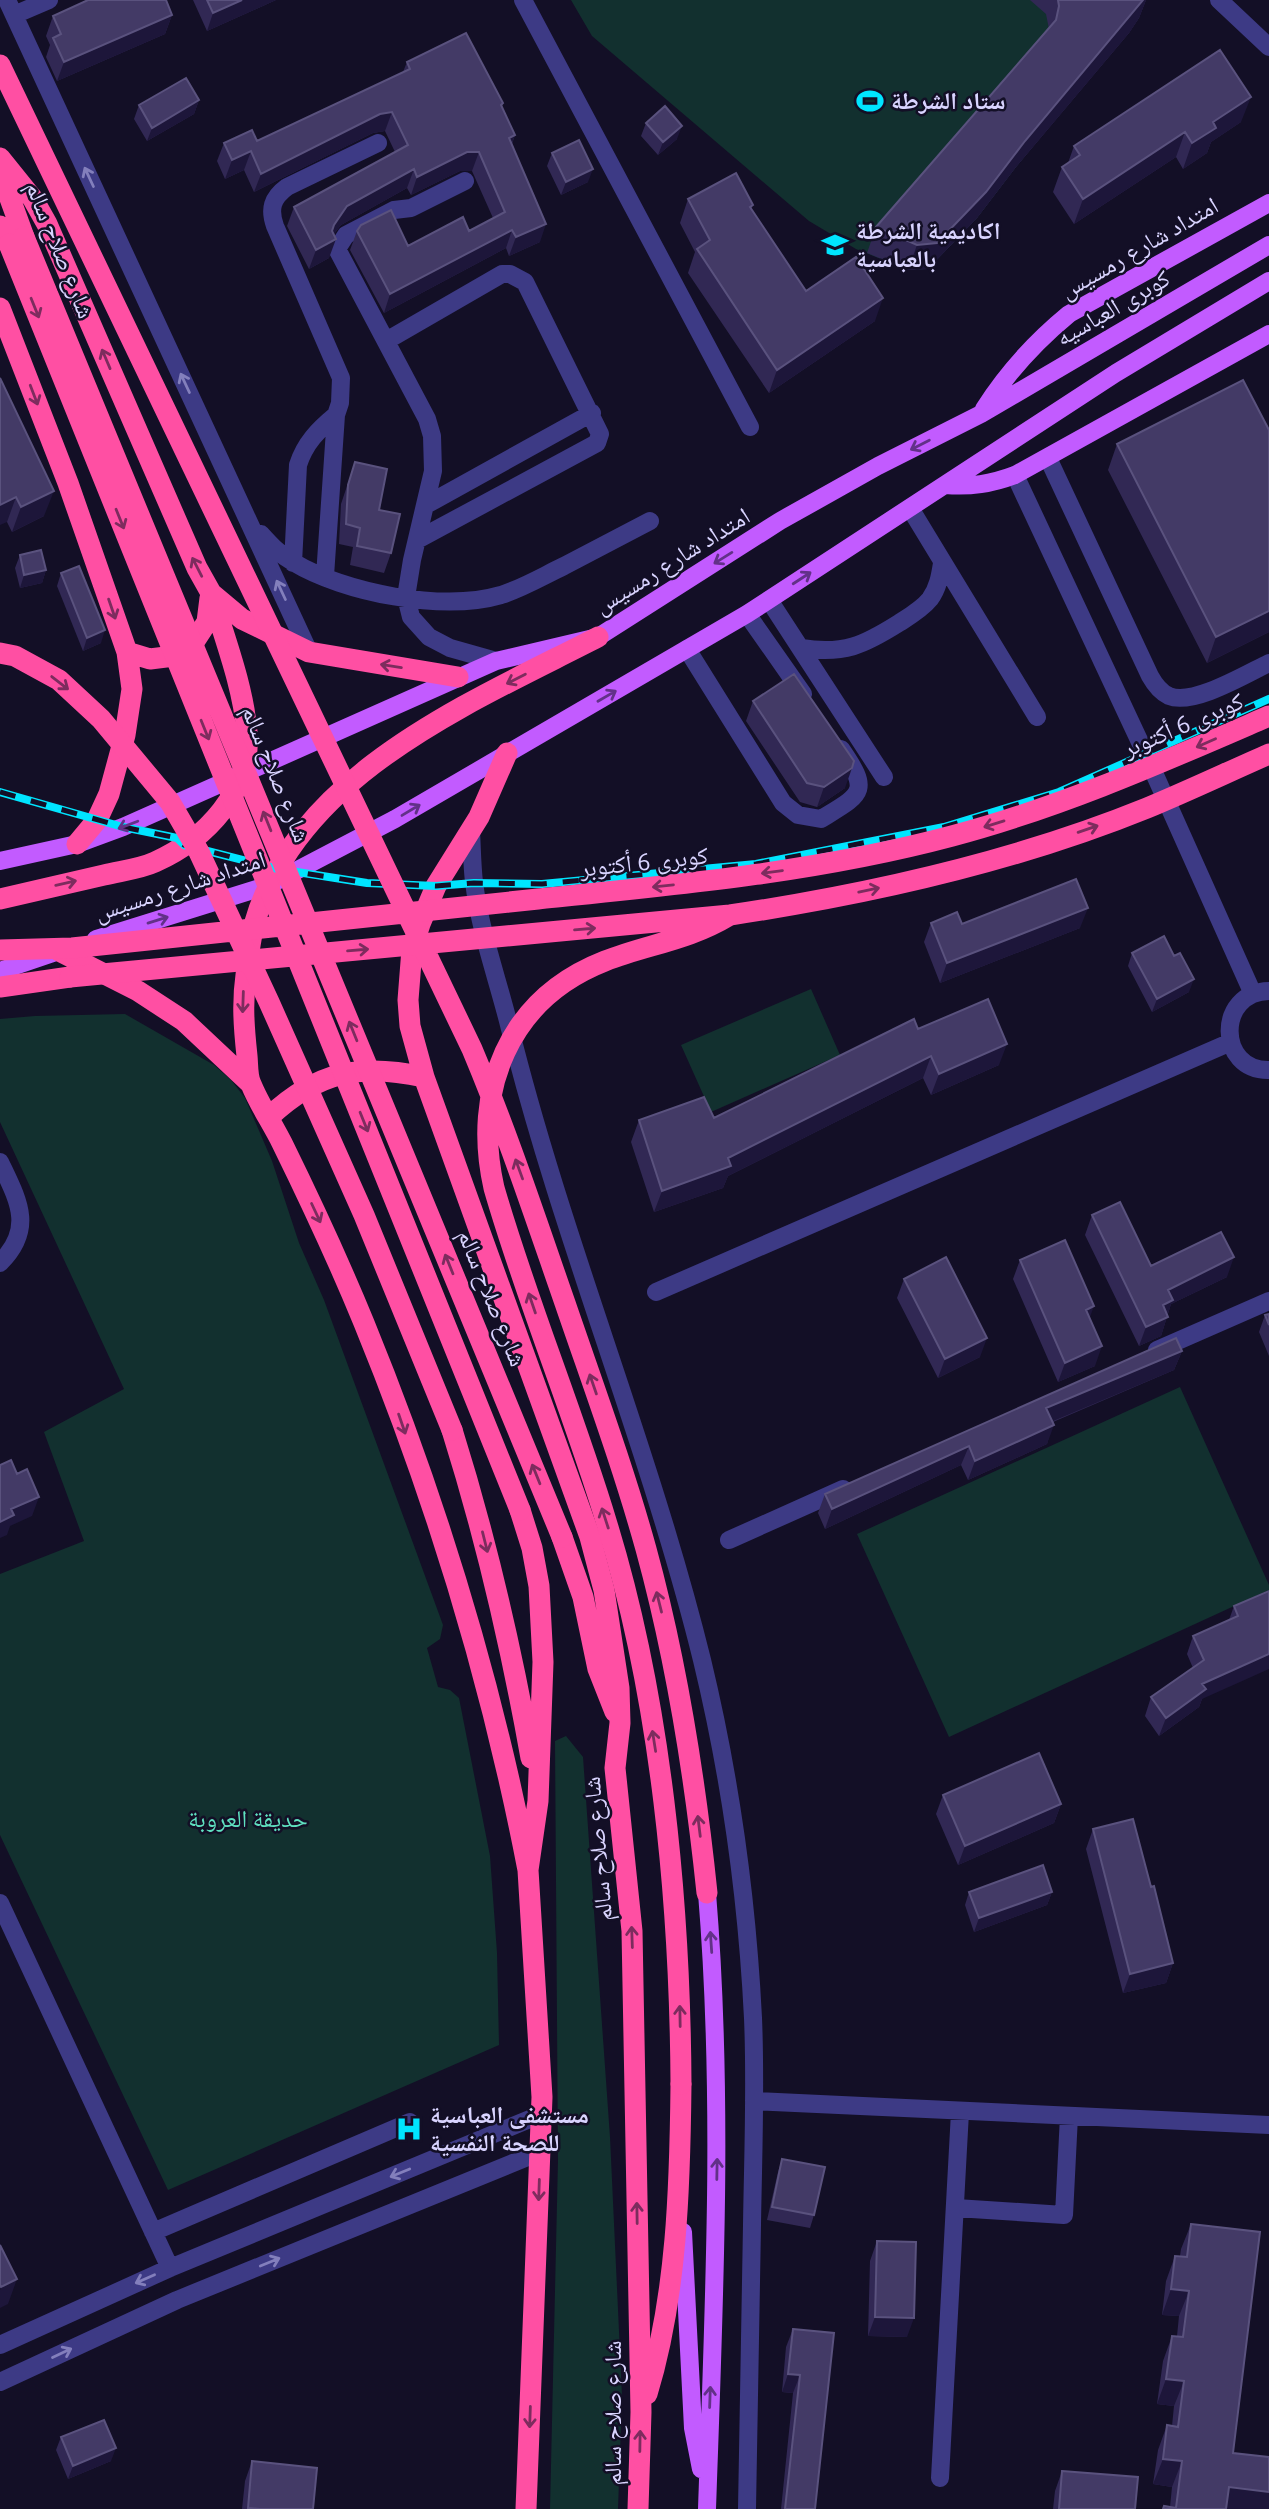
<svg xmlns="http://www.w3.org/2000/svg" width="1269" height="2509" viewBox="0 0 1269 2509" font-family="Ubuntu,'Noto Naskh Arabic',sans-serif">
<rect width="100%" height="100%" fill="#130f26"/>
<path fill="#12302f" d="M571,0H1137L1139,18L1016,167L977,218L928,269L908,270L856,249L809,221L592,36Z
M811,989L840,1055L711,1112L681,1045Z
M125,1014L214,1065L231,1080L245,1098L272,1161L299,1243L324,1300L443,1625L440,1639L427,1648L438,1687L450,1690L459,1698L490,1856L497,1953L499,2045L168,2190L0,1835V1574L84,1541L44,1432L124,1389L0,1122V1019L35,1016Z
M1180,1387L1269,1585V1590L949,1737L857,1534Z
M566,1736L583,1757L610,2137L622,2396L618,2509H550L558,2160L555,1741Z"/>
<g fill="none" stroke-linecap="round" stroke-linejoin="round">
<path stroke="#3d3a85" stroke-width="18" d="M7,0L309,652
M523,0L750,427
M1219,0L1269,47
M14,15L49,0
M465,181L411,208L394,210L346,235L337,249L427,419L432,436L433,471L412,560L406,597L411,617L429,637L450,648L496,661
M386,341L502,274H510L525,282L600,434L597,443L417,540
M1048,458L1150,676C1155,685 1160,692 1169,696C1193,706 1246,674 1269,663
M1015,475L1146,755L1253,994
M426,505L592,413
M910,508L1037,717
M261,534C271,545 280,555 293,562C344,593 443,612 501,595C523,588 543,576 564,566C593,551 621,536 650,521
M293,563L298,465C305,443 318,430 336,415
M325,576L336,415L340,403L341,378L275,226C269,209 272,198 287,187L378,143
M769,600L884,777
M747,614L803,694
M801,648C844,655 864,645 899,623C910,616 922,609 930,599C938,588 940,576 942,563
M687,649L783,803L798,815L821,819C862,794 871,792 841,749
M471,831C472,848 472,865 474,882C480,931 497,977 509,1025C562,1240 649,1445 702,1660C730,1776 747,1898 753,2018C756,2087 753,2156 752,2225C750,2319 749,2414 747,2509
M1269,991C1216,992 1217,1071 1269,1070
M0,1162C18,1200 35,1228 0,1263
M656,1292L1231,1042
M1157,1350L1269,1301
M729,1540L843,1489
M0,1903L170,2268
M754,2101L1269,2125
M956,2208L1064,2215L1069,2116
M153,2232L410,2122
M0,2345L170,2268L542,2114
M0,2382L177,2300L540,2152
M940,2478L960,2112"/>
<path stroke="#c25bff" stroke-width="18" d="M984,409C1008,371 1035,342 1069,314L1269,203
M945,485C971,487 991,484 1015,475L1269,334
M0,861L77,844L123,827L496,661L598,637L780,521L878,466L981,414L1269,245
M96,939L269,885L395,819L747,614L1116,373L1269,281
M0,971L53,953
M683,2232L693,2428L701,2469
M707,2509C714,2303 724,2099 707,1893"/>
<path stroke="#ff4fa3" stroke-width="21" d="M0,158L33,199L47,224L197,568L211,593L242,619L309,652L458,677
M0,171L24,237
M0,226L9,244
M0,308L68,483L127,652L132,689L125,735L109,794L97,820L77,844
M127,652L150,659L174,656L194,642L207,622L210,598
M507,753L479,817L436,886L420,924L412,949L408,1000L410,1026L424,1077L590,1537L604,1590L619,1688L620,1723L615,1768L632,1931L641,2412L638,2509
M0,899C35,891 69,883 104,875C120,871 140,869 155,862C206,839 252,791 247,732C243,685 224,637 211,593
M59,951L138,991L184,1021L249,1082
M0,987L70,977
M269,1117C318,1071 360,1063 424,1077
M452,1430C486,1538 511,1646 531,1758
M520,1510L532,1548L539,1586L543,1662L538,1801L528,1870L542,2097L526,2509
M562,1537L583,1597L598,1669L615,1712
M528,1870C492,1683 436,1499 364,1323C339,1262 311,1202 282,1143C272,1123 259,1104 251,1084C247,1076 248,1065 247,1056C244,1028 242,1003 246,975C248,959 250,941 254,925C296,774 472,702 598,637
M647,2394C677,2296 680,2186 681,2084"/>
<g stroke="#00e5ff" stroke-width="8">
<path id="rail" d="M0,792L123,827L177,838L184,845L278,869L367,883L436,886L474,883L542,884L756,864L944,827L1059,792L1269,699"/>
</g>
<use href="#rail" stroke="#130f26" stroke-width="5" stroke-dasharray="16" stroke-linecap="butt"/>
<path stroke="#ff4fa3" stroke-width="21" d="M0,65L472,1049C507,1132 535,1217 565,1303C593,1385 623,1466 646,1549C677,1662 695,1777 707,1893
M24,237L562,1537
M9,244L520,1510
M0,653L15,656L59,680L101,719L170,802L199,852L269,1002L364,1215L452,1430
M0,950L72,948C228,932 383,915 538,899C677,885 817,872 952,836C1062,807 1165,761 1269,716
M70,977L730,915C871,894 1014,862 1147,808C1188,791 1228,772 1269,754
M681,2084C680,1901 661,1700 607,1524C573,1411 527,1302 494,1188C472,1091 508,999 605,961C648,944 687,941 730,915"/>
</g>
<path fill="#312854" d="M193,0H276L207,31Z
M1030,0H1146L1139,18L1129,33L1016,167L977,218L928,269L908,270L867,253L876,227L1049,29L1046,14Z
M172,15L165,34L57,81L46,57L50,45L46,36L53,16Z
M407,62L503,103L502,107L515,135L512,144L540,242L509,256L506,248L384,313L350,250L357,231L408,246L469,231L493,218L472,171H460L411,195L407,188L341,225L334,234L329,258L309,269L287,226L294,207L395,152L385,131L373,133L254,192L244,170L225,179L217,161L224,143L257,141L403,72Z
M199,100L194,114L147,141L134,119L139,105Z
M1241,122L1211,142L1207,153L1183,169L1176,157L1074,224L1053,192L1062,167L1068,163L1074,146Z
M646,123L677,139L658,155L641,136Z
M552,153L588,182L561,195L547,166Z
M688,199L753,205L751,210L806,291L875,321L769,393L688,273L695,252L680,223Z
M0,378L44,516L12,532L7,522Z
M1269,430V632L1207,663L1108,470L1117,444Z
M355,462L379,510L391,553L384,573L350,565L353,547L339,544L341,504Z
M20,555L46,570L42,583L20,588L15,568Z
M61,573L101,643L83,651L57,586Z
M753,701L845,788L817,807L800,802L746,721Z
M931,923L962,924L1080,928L940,983L924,942Z
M1132,953L1189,992L1152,1012L1128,966Z
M918,1029L999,1065L931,1095L923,1078L728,1176L723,1188L654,1212L631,1142L639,1120L714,1118Z
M1092,1215L1151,1266L1227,1277L1171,1304L1161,1336L1139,1346L1085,1235Z
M1020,1260L1090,1318L1095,1366L1058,1382L1013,1279Z
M904,1279L980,1357L938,1378L897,1298Z
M1269,1314V1356L1259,1332L1265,1315Z
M1182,1351L1174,1370L1053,1422L1047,1444L968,1480L961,1465L825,1529L818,1513L825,1494Z
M1269,1591L1202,1699L1199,1707L1159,1736L1145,1716L1151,1697L1193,1668L1187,1654L1193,1636L1229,1620L1234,1606Z
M943,1795L1061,1804L1054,1823L958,1865L936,1814Z
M1093,1829L1151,1887L1173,1963L1166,1983L1123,1993L1086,1849Z
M969,1892H1052L1047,1905L974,1932L965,1905Z
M782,2159L814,2215L810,2228L767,2220L778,2172Z
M1191,2224L1233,2453L1269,2509H1163L1164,2506L1170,2507L1172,2487L1153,2484L1158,2450L1167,2425L1172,2426L1174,2406L1157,2404L1163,2361L1172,2336H1177L1179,2316L1162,2315L1166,2281L1175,2256H1180L1181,2249Z
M877,2241L907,2337L868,2336L870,2261Z
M793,2329L834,2333L815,2509H781L793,2393L782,2392L786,2347Z
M61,2437L111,2461L68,2479L56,2450Z
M252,2461L313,2509H242L245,2481Z
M1062,2471L1135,2509H1053L1055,2491Z"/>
<path fill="#1d163a" d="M242,0H276L207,31L213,13Z
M1143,0H1146L1139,18L1129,33L1016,167L977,218L928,269L908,270L917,245L1025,141Z
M172,15L165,34L57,81L64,62Z
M1251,97L1241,122L1211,142L1207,153L1183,169L1192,143L1213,122Z
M199,100L194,114L147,141L152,128Z
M392,112L385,131L373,133L254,192L261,174L380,114Z
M682,126L677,139L658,155L663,142Z
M1185,132L1176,157L1074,224L1083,199Z
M515,135L508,153L509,138Z
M251,151L244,170L225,179L232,160Z
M467,152H479L472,171H460L411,195L417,177Z
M414,169L407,188L341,225L327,243L334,225L347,206Z
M593,169L588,182L561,195L566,182Z
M546,224L540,242L509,256L516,237Z
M512,230L506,248L384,313L390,294Z
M336,239L329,258L309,269L316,250Z
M883,298L875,321L769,393L777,370Z
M54,491L44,516L12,532L21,507Z
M16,497L7,522L0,525V505Z
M46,570L42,583L20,588L24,575Z
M1269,611V632L1207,663L1216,637Z
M105,630L101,643L83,651L87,638Z
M852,768L845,788L817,807L824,787Z
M1088,908L1080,928L940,983L947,963Z
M1194,979L1189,992L1152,1012L1157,999Z
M1007,1044L999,1065L931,1095L939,1074Z
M931,1056L923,1078L728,1176L723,1188L654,1212L662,1191Z
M1234,1257L1227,1277L1171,1304L1161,1336L1139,1346L1146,1327L1168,1290Z
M1094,1306L1087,1325L1086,1310Z
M987,1338L980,1357L938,1378L945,1359Z
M1102,1346L1095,1366L1058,1382L1065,1363Z
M1182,1351L1174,1370L1039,1427L1046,1408Z
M1054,1425L1047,1444L968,1480L975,1461Z
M969,1446L961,1465L825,1529L832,1509Z
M39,1497L32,1516L10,1526L7,1535L0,1538V1522L11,1509Z
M1269,1654V1669L1202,1699L1199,1707L1159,1736L1166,1718L1202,1684Z
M1061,1804L1054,1823L958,1865L965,1846Z
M1052,1892L1047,1905L974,1932L979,1918Z
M1173,1963L1166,1983L1123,1993L1130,1974Z
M17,2279L8,2304L0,2308V2290L1,2287Z
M1171,2289L1189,2291L1179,2316L1162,2315Z
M875,2317L914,2318L907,2337L868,2336Z
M788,2374L800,2375L793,2393L782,2392Z
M1166,2379L1184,2381L1174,2406L1157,2404Z
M116,2448L111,2461L68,2479L73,2466Z
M1163,2459L1182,2461L1172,2487L1153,2484Z
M1229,2487L1269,2492V2509H1221Z"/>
<path fill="#433a66" stroke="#5a527e" stroke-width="2" d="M88,0H166L172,15L64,62L53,38L61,34L53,16Z
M207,0H242L213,13Z
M1058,0H1143L1025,141L986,192L937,243L917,245L876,227L1056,20L1059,6Z
M466,33L503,103L501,105L515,135L509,138L546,224L516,237L512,230L390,294L357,231L361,225L391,210L408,246L463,217L469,231L505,212L479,152H467L417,177L414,169L347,206L334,225L332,231L336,239L316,250L294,207L408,145L392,112L380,114L261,174L251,151L232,160L224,143L252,130L257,141L410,69L407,62Z
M1220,50L1251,97L1213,122L1216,128L1192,143L1185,132L1083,199L1062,167L1080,155L1074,146Z
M186,78L199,100L152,128L139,105Z
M665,106L682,126L663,142L646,123Z
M579,140L593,169L566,182L552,153Z
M736,173L753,205L750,207L806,291L856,257L883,298L777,370L697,249L710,240L688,199Z
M0,378L54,491L21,507L16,497L0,505Z
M1243,380L1269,430V611L1216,637L1117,444Z
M355,462L387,469L379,510L400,514L391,553L357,546L360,528L346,524L348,485Z
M41,550L46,570L24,575L20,555Z
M79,566L105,630L87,638L61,573Z
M794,674L854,761L852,768L824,787L807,783L753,701Z
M1076,879L1088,908L947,963L931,923L957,912L962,924Z
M1164,936L1174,956L1180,953L1194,979L1157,999L1132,953Z
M988,999L1007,1044L939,1074L931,1056L728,1158L731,1166L662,1191L639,1120L704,1097L714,1118L914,1019L918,1029Z
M1120,1202L1151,1266L1221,1232L1234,1257L1168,1290L1173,1300L1163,1305L1168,1317L1146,1327L1092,1215Z
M1065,1240L1094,1306L1086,1310L1102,1346L1065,1363L1020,1260Z
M946,1257L987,1338L945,1359L904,1279Z
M1269,1314V1325L1265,1315Z
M1176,1338L1182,1351L1046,1408L1054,1425L975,1461L969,1446L832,1509L825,1494Z
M11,1460L17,1474L27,1469L39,1497L11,1509L14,1515L0,1522V1465Z
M1269,1591V1654L1202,1684L1206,1689L1166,1718L1151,1697L1204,1660L1193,1636L1238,1616L1234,1606Z
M1039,1753L1061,1804L965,1846L943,1795Z
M1133,1819L1151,1887L1154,1886L1173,1963L1130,1974L1093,1829Z
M1043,1865L1052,1892L979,1918L969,1892Z
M782,2159L825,2167L814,2215L772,2207Z
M1191,2224L1260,2232L1233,2453L1269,2457V2492L1229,2487L1226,2509H1163L1164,2506L1176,2508L1182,2461L1163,2459L1167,2425L1178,2427L1184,2381L1166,2379L1172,2336L1183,2337L1189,2291L1171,2289L1175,2256L1187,2257Z
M877,2241L916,2242L914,2318L875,2317Z
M0,2245L17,2279L1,2287L0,2285Z
M793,2329L834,2333L815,2509H785L800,2375L788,2374Z
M104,2420L116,2448L73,2466L61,2437Z
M252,2461L317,2468L313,2509H260L248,2508Z
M1062,2471L1138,2477L1135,2509H1059Z"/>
<defs><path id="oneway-shaft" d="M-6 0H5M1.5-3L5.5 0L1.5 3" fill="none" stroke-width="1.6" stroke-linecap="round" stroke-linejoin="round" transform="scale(1.75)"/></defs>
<g stroke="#837fbc">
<use href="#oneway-shaft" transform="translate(89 177) rotate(-115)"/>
<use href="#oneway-shaft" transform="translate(185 383) rotate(-115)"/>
<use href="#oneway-shaft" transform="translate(281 590) rotate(-115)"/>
<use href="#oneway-shaft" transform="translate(400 2173) rotate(158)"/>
<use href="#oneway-shaft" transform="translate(270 2262) rotate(-22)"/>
<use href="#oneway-shaft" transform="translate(145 2279) rotate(156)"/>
<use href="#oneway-shaft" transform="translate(62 2353) rotate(-25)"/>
</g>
<g stroke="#7d2c5e">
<use href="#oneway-shaft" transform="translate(35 308) rotate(68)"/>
<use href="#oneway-shaft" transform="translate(106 359) rotate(-113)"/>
<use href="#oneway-shaft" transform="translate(34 395) rotate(69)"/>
<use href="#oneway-shaft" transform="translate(120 519) rotate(68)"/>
<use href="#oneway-shaft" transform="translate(197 567) rotate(-117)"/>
<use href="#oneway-shaft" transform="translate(112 609) rotate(71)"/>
<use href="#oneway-shaft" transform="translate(391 666) rotate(-171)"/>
<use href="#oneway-shaft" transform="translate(516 679) rotate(153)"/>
<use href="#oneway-shaft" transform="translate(60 683) rotate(38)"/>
<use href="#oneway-shaft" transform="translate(205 730) rotate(68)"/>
<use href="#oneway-shaft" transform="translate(1206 743) rotate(156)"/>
<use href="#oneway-shaft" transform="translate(267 821) rotate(-112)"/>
<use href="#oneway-shaft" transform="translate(994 824) rotate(163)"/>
<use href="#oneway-shaft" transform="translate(1088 829) rotate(-19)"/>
<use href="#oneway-shaft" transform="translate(772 872) rotate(172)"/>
<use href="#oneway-shaft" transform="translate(66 883) rotate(-13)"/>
<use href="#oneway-shaft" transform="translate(663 886) rotate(174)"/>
<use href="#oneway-shaft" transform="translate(869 890) rotate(-12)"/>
<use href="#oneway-shaft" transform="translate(585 929) rotate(-5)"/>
<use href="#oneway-shaft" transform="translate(358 950) rotate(-5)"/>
<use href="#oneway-shaft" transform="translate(243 1002) rotate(92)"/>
<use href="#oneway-shaft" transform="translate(353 1031) rotate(-112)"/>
<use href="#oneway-shaft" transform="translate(364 1122) rotate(68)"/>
<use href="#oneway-shaft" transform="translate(519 1169) rotate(-110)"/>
<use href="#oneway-shaft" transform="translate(316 1213) rotate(65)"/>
<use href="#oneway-shaft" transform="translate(449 1264) rotate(-112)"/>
<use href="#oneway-shaft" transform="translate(532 1303) rotate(-109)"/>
<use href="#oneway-shaft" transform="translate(593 1384) rotate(-109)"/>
<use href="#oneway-shaft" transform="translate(402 1424) rotate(71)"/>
<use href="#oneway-shaft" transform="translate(536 1474) rotate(-112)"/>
<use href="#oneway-shaft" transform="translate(605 1518) rotate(-108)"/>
<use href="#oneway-shaft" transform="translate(485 1542) rotate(76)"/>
<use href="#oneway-shaft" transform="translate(659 1602) rotate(-104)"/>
<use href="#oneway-shaft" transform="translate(654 1741) rotate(-99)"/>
<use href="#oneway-shaft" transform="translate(699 1826) rotate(-97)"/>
<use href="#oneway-shaft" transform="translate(632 1937) rotate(-92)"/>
<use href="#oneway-shaft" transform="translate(680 2016) rotate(-91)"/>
<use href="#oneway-shaft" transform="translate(539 2190) rotate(92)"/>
<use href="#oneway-shaft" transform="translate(637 2213) rotate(-91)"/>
<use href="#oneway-shaft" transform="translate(530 2417) rotate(92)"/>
<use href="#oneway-shaft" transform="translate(640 2441) rotate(-89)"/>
</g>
<g stroke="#623188">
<use href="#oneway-shaft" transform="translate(920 445) rotate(153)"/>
<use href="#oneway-shaft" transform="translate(723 558) rotate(148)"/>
<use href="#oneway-shaft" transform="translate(802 578) rotate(-33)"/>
<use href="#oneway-shaft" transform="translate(607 696) rotate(-30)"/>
<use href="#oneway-shaft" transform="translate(411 810) rotate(-31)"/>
<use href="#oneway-shaft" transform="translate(128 825) rotate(159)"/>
<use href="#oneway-shaft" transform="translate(158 920) rotate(-17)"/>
<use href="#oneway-shaft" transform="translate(711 1942) rotate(-94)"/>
<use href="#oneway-shaft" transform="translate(717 2169) rotate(-89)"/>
<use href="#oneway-shaft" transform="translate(710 2397) rotate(-88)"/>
</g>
<defs>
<g id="stadium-bare" transform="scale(2.1)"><path d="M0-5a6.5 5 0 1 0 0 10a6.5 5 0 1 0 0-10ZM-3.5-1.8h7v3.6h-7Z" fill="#00e5ff" stroke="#130f26" stroke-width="2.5" paint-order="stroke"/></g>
<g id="university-bare" transform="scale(2.1)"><path d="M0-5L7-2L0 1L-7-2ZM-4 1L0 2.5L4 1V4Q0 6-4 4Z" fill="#00e5ff" stroke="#130f26" stroke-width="2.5" paint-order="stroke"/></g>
<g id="hospital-bare" transform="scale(2.1)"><path d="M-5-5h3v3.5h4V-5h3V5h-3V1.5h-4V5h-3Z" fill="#00e5ff" stroke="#130f26" stroke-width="2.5" paint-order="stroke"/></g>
</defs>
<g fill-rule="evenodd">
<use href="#stadium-bare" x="870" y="101"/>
<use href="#university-bare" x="835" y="245"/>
<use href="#hospital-bare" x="409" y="2129"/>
</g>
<g text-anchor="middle" stroke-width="5" stroke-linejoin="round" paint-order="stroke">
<g font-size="24" font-weight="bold" fill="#d9d4ff" stroke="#130f26" text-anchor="start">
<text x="891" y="109">ستاد الشرطة</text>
<text x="856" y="239">اكاديمية الشرطة<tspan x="856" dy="28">بالعباسية</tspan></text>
<text x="430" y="2123">مستشفى العباسية<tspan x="430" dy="28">للصحة النفسية</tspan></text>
</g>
<g font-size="24" fill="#d9d4ff" stroke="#130f26">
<text transform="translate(1139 248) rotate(-30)" y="8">امتداد شارع رمسيس</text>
<text transform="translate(60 250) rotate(68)" y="8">شارع صلاح سالم</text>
<text transform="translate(1113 308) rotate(-30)" y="8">كوبرى العباسيه</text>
<text transform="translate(672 561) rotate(-32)" y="8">امتداد شارع رمسيس</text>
<text transform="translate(1183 725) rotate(-23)" y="8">كوبرى 6 أكتوبر</text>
<text transform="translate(276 774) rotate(68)" y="8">شارع صلاح سالم</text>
<text transform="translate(644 862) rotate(-6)" y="8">كوبرى 6 أكتوبر</text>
<text transform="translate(180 886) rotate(-18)" y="8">امتداد شارع رمسيس</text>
<text transform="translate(492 1298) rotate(68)" y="8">شارع صلاح سالم</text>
<text transform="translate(598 1849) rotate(-95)" y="8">شارع صلاح سالم</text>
<text transform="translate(613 2413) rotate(-90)" y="8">شارع صلاح سالم</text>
</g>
<g font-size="24" fill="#5fe0c0" stroke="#130f26">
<text x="248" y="1827">حديقة العروبة</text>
</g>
</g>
</svg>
